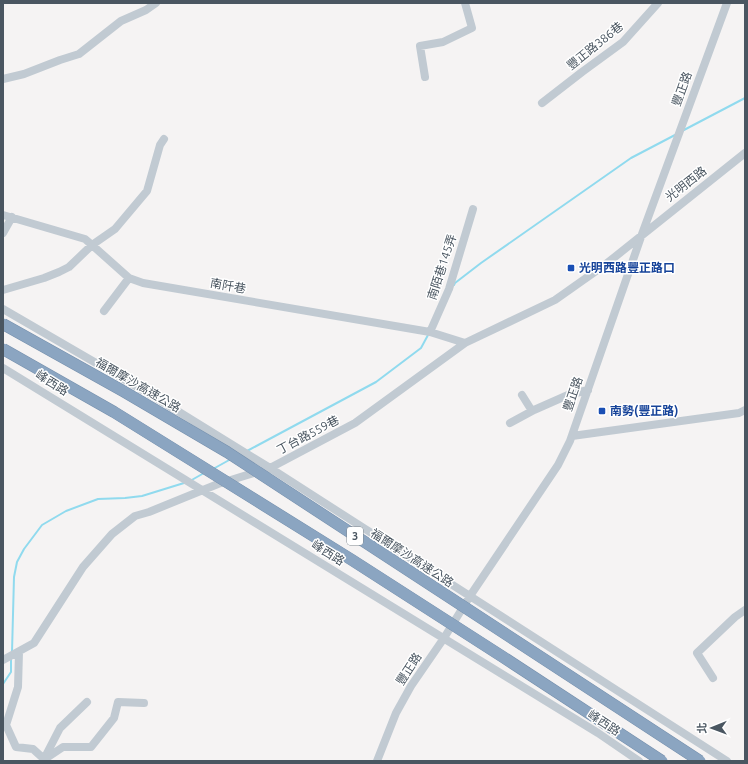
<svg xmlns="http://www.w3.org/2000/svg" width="748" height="764" viewBox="0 0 748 764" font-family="Ubuntu,'Noto Sans TC',sans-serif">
<rect width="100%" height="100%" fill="#f5f3f3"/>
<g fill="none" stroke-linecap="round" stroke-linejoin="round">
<path stroke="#90daee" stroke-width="2" d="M682,131L745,98
M454,285L455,283L481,263L631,158L675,135
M247,451L376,382L421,348L428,335
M213,469L231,459
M190,481L204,473
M12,652L14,577L17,562L24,549L42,525L66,511L98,499L125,498L142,496L184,483
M3,684L11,672V658"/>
<path stroke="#c1cad2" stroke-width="8" d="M425,77L420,46L443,42L472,28L465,3
M3,79L24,74L60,60L79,54L121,21L146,10L156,3
M542,103L582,72L623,42L658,3
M3,215L85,239L92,245L129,278L143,283L430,332L465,343
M3,233L12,217
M3,290L44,278L59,272L69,267L92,245L115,229L147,191L160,145L164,139
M3,309L158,399L270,468L727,761
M104,311L129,278
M430,332L449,289L473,209
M3,368L598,733L639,761
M522,395L532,411
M510,423L534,410L568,395L588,390
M572,436L739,413L745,410
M19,652L18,687L6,725L16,747L33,749L44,759L60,728L87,702
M3,660L34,643L83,567L112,534L135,516L149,512L203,490L218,484L270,468L355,423L465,343L555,300L606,264L745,153
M713,678L697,653L735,617L745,610
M45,759L63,747H91L114,718L118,702L144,703
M377,761L396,713L411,686L444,638L470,596L558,465L570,441L642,234L727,3"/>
<g stroke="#7690ad" stroke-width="12" stroke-linecap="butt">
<path id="highway-bridge" d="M3,324L123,391L227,452L700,761
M3,349L114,412L352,560L503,657L662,761"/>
</g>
<use href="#highway-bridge" stroke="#8ba5c1" stroke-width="11"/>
</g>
<g fill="#1a4fb4" stroke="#fff" stroke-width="1.5">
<rect x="567" y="264" width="8" height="8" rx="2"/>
<rect x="598" y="407" width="8" height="8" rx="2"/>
</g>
<g text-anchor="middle" stroke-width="3" stroke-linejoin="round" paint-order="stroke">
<rect fill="#fff" stroke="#808990" stroke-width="1" x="347" y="527" width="16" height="18" rx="3"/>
<g font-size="11" font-weight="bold" fill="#4a5661">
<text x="355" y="540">3</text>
</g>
<g font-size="12" fill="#4a5661" stroke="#fff">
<text transform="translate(595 46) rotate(-39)" y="4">豐正路386巷</text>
<text transform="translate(682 89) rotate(-70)" y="4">豐正路</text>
<text transform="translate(686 184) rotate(-38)" y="4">光明西路</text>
<text transform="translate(442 267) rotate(-72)" y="4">南陌巷145弄</text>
<text transform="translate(228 286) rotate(10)" y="4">南阡巷</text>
<text transform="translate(52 383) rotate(32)" y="4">峰西路</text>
<text transform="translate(138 385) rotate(30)" y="4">福爾摩沙高速公路</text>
<text transform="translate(573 394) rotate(-71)" y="4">豐正路</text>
<text transform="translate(308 435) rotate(-28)" y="4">丁台路559巷</text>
<text transform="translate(328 553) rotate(32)" y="4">峰西路</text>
<text transform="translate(412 558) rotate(33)" y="4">福爾摩沙高速公路</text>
<text transform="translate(409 669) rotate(-57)" y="4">豐正路</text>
<text transform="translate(604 723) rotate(33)" y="4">峰西路</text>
</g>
<g font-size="12" font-weight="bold" fill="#164399" stroke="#fff" text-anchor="start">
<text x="579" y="272">光明西路豐正路口</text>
<text x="610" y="415">南勢(豐正路)</text>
</g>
</g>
<rect width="748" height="764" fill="none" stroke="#4a5661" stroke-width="8"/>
<g transform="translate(712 728) rotate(269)" stroke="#ffffff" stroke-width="3" paint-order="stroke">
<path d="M0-3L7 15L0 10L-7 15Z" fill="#4a5661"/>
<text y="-6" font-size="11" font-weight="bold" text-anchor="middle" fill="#4a5661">北</text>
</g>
</svg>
